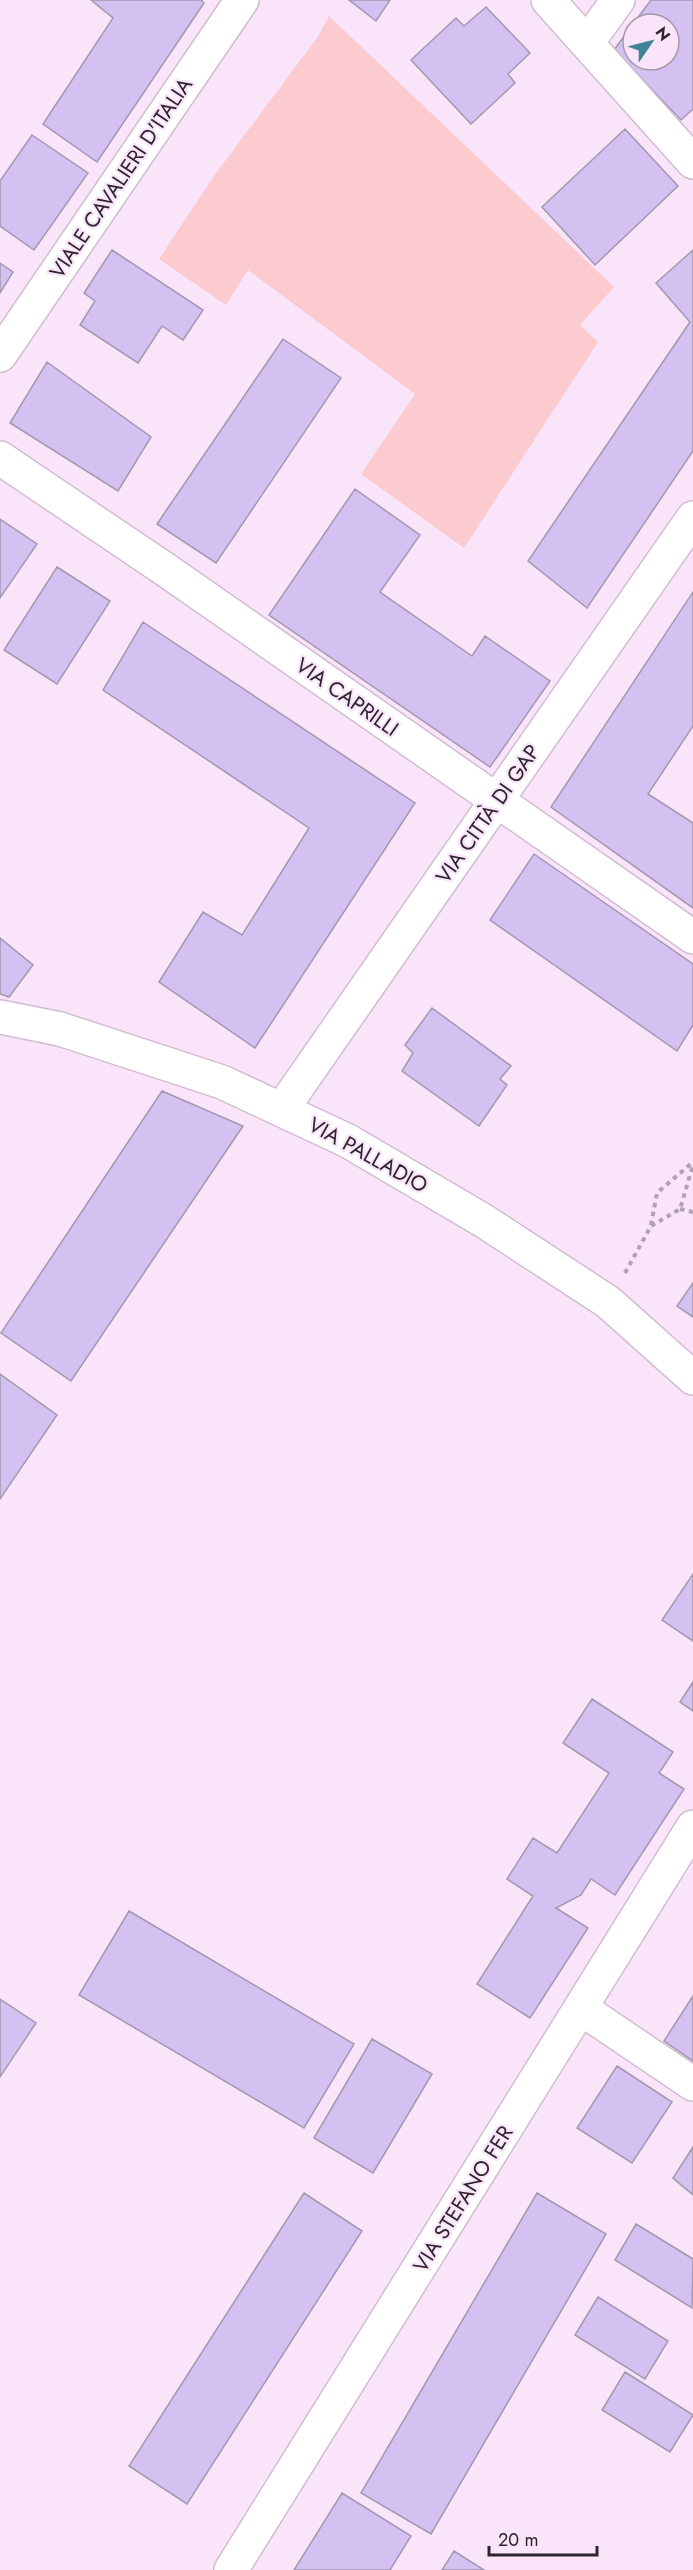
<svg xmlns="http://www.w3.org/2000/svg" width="693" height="2570" viewBox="0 0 693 2570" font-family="Jost,sans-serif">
<rect width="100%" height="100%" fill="#f9e4f9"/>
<path fill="#fbcbd0" d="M329,16L614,287L580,325L598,342L464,548L361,474L415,394L248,270L226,305L159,259L216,173L317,38Z"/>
<path fill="#d4c0f1" stroke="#a298b0" stroke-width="1.5" d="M91,0H201L204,3L97,162L43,124L113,18Z
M349,0H390L376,21Z
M651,0H693V109L681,120L614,50L633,24V60H669V24H633Z
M486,7L530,53L508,74L515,83L471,124L411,60L456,18L464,26Z
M625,129L678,186L595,265L542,207Z
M32,135L88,173L34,250L0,226V181Z
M112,250L203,310L183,340L162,326L138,363L80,325L95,301L84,293Z
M693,250V451L587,608L528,561L690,322L656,283Z
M0,263L13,272L0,293Z
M283,339L341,378L216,563L157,524Z
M47,362L151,437L118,491L10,423Z
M355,489L420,535L380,592L472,656L485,636L550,681L490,767L269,615Z
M0,519L37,544L0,598Z
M57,567L110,601L57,684L4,650Z
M693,592V726L648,794L693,823V908L551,807Z
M143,622L415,803L255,1048L159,982L203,912L242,935L309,828L103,690Z
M534,854L693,964V1025L677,1051L490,920Z
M0,938L33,965L9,997L0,994Z
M432,1008L511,1066L500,1079L507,1085L479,1126L402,1071L413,1053L405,1045Z
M162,1091L243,1126L71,1381L1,1333Z
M693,1283V1317L677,1306Z
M0,1374L57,1415L0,1499Z
M693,1574V1641L662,1620Z
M693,1682V1711L680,1702Z
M592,1699L673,1752L659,1773L684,1789L615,1895L591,1879L581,1895L556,1908L588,1928L530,2018L477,1984L533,1896L507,1879L533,1838L557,1853L609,1773L563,1743Z
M129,1911L354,2044L304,2128L79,1995Z
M693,1996V2061L664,2041Z
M0,1999L36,2023L0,2077Z
M372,2039L432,2074L373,2173L314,2138Z
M617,2066L672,2102L632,2163L577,2128Z
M693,2147V2195L673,2178Z
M304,2193L362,2231L187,2504L129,2466Z
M537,2193L606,2234L431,2534L361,2493Z
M636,2224L693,2259L692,2308L615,2260Z
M598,2297L668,2341L645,2379L575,2335Z
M625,2372L693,2415L670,2452L602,2410Z
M342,2493L411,2536L390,2570H294Z
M454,2551L484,2570H442Z"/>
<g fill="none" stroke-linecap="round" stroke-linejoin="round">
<g stroke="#d1bdd1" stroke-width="36">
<path id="minor" d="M548,0L693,162
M587,43L618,0
M0,355L242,0
M0,458L166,570L693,937
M0,1017L60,1029L222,1082L348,1141L484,1221L608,1302L693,1378
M282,1109L693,518
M582,2009L693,2084
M231,2570L693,1827"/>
</g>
<path stroke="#b2a1b2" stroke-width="4" stroke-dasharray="4.5 4.5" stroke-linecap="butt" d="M680,1209L693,1212
M651,1225L657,1193L693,1162
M625,1273L651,1226L680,1209L693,1165"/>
<use href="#minor" stroke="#fff" stroke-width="33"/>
</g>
<g text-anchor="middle" stroke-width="4.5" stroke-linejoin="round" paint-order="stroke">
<g font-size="21" fill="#2d252d" stroke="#f9e4f9">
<text transform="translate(121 178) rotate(-56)" y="7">VIALE CAVALIERI D'ITALIA</text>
<text transform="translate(347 697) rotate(35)" y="7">VIA CAPRILLI</text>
<text transform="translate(488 814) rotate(-55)" y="7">VIA CITTÀ DI GAP</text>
<text transform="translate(368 1155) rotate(29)" y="7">VIA PALLADIO</text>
<text transform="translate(463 2199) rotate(-58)" y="7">VIA STEFANO FER</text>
</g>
</g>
<g transform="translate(651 42) rotate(55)"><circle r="28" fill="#f9e4f9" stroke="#a798a7" stroke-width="1.5"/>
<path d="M0-4.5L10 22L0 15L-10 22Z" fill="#418494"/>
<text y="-9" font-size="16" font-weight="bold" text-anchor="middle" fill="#2d252d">N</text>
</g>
<path d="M489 2546v9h108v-9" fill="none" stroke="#2d252d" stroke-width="3"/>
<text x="498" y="2546" font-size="18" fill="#2d252d" stroke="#f9e4f9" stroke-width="4.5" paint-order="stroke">20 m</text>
</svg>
